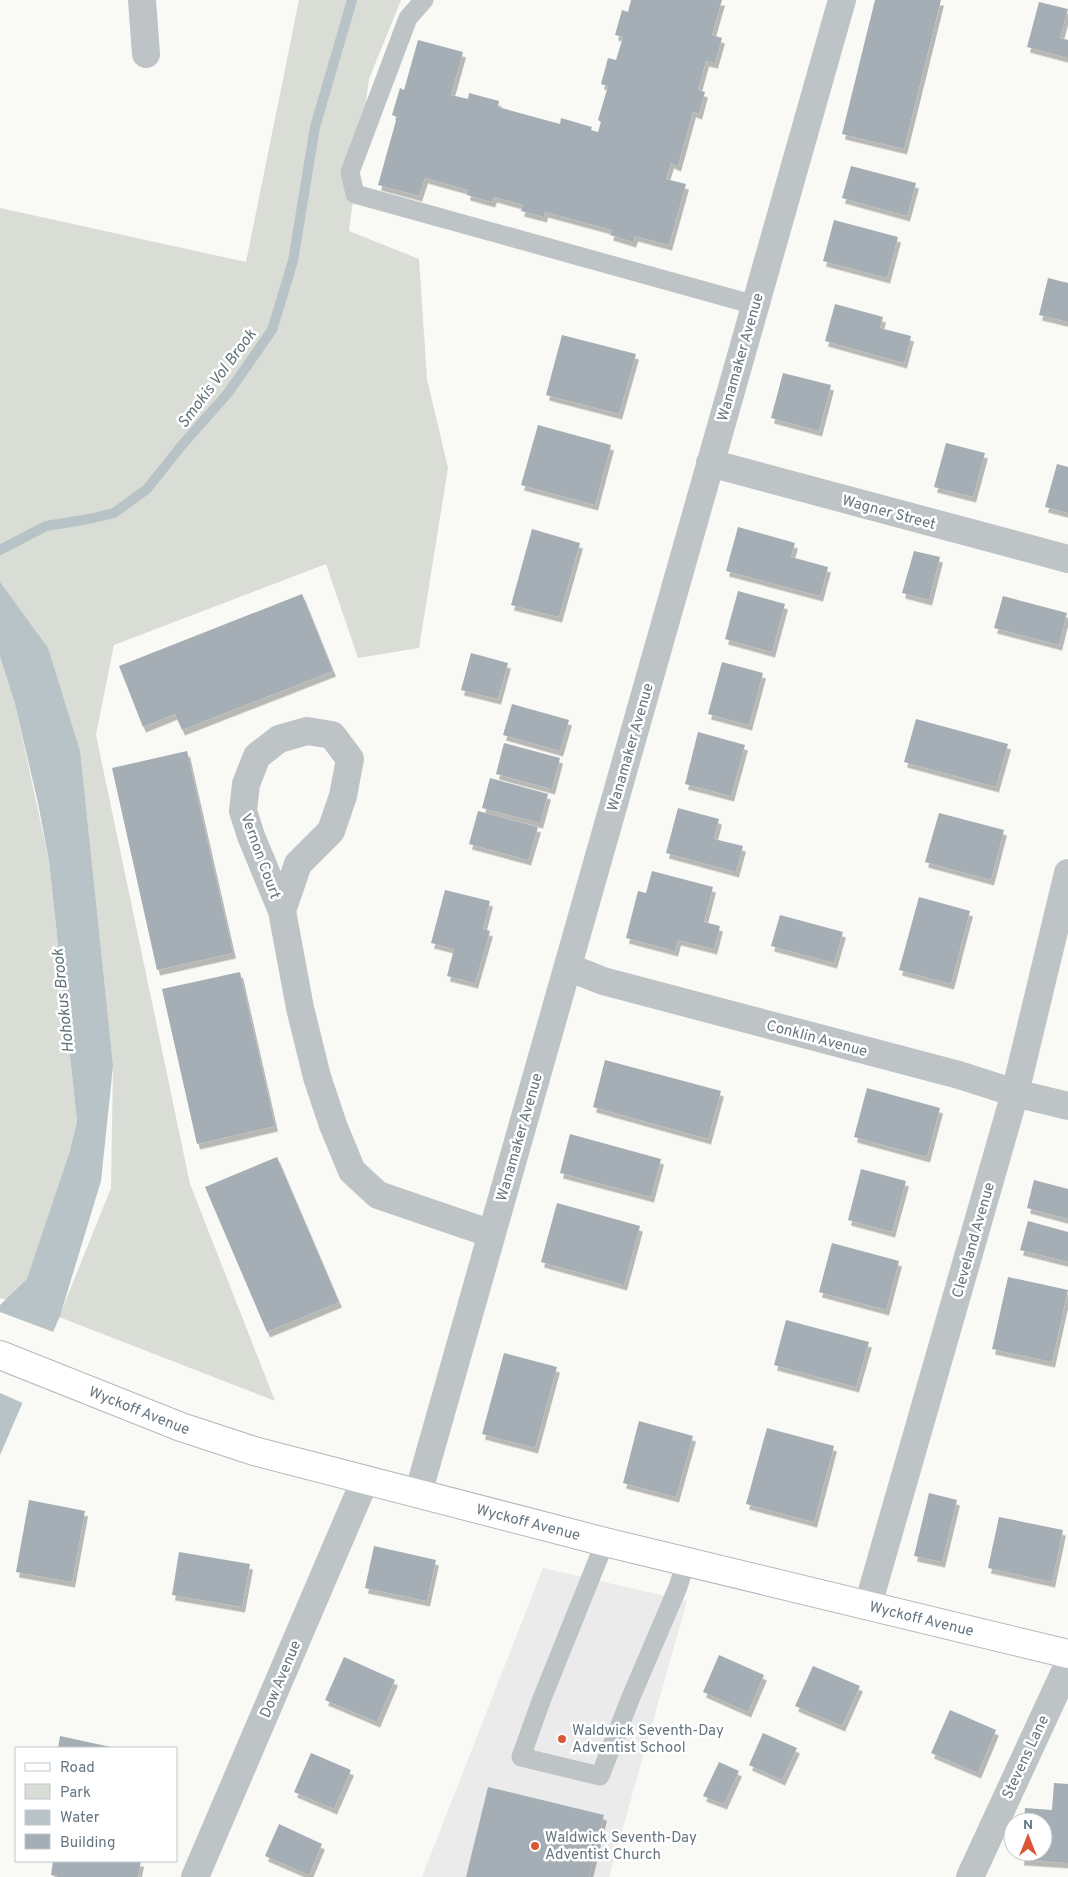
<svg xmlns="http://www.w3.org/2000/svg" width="1068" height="1877" viewBox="0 0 1068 1877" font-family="Overpass,sans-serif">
<defs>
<filter id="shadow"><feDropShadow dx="3" dy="5.5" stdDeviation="0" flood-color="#0004"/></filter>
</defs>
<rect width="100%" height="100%" fill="#f9f9f6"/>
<path fill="#eaebea" d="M543,1568L687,1601L609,1877H422Z"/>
<path fill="#d9ddd6" d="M299,0H401L369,79L349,231L419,259L427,379L448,468L419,648L358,658L326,564L114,645L96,735L190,1184L275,1401L59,1317L111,1188L113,1066L0,584V208L246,262Z
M0,658L15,704L49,861L77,1121L31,1306L0,1298Z"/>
<path fill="#b7c3c7" d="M0,582L48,648L80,751L113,1066L101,1181L60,1316L0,1455V1305L27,1279L69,1154L77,1121L49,861L38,803L15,704L0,657Z"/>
<path fill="#f9f9f6" d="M0,1312L56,1333L25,1404L0,1393Z"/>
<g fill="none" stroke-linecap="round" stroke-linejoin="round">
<path stroke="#b7c3c7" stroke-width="10" d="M0,550L46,526L89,519L114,513L147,489L182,445L228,393L272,330L293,261L315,127L352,0"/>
</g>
<path fill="#a5aeb4" filter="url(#shadow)" d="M631,0H722L712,35L722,38L715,63L706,61L698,90L705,92L699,114L693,112L678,166L671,163L666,179L686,184L669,245L635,236L633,242L610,235L612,230L545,212L544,217L521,211L523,205L494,197L492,202L467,195L468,190L425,178L419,196L378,185L397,117L392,115L400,88L404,90L418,40L463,52L451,95L468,99L469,93L499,101L498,107L560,124L561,118L592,127L591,130L598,132L601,122L598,120L608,86L601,84L608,58L616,60L623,37L615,35L622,10L628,12Z
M875,0H941L904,149L842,134Z
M1039,2L1068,9L1060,38L1068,40V58L1027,47Z
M851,166L916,183L907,216L842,198Z
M834,220L898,237L887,278L823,261Z
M1048,278L1068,283V322L1039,315Z
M835,304L883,317L880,328L911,336L904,363L825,341Z
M562,335L636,354L619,414L546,395Z
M783,373L831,385L819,431L771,418Z
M538,425L611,445L595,505L521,485Z
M946,443L985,453L973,497L934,487Z
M1057,464L1068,467V513L1045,507Z
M738,527L795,543L791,557L828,567L820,596L726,571Z
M532,529L580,543L559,617L511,605Z
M914,551L940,557L929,600L902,593Z
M738,591L785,604L772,652L725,639Z
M302,594L333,671L182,730L175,714L143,727L119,666Z
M1003,596L1067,613L1059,645L994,628Z
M471,653L508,663L498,699L461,690Z
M722,662L763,673L749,725L708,714Z
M512,704L569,720L560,751L503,735Z
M916,719L1008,744L996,787L904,762Z
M698,732L745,745L731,796L685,784Z
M504,743L560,758L552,789L496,774Z
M187,751L233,953L157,970L112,768Z
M490,778L548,794L540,823L482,808Z
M678,808L719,819L714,839L743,846L736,872L666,853Z
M478,811L538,827L528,860L469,844Z
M939,813L1004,830L991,880L925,862Z
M652,871L713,887L704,922L720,926L714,949L678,940L675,951L626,938L638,891L646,893Z
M445,890L490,901L483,929L490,931L475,983L447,976L454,949L431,943Z
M919,897L970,911L951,984L899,970Z
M780,915L843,932L834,963L771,946Z
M240,972L275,1126L197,1144L162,989Z
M605,1060L721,1091L708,1139L593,1107Z
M867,1088L940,1108L927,1157L854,1137Z
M570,1134L661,1159L651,1197L560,1173Z
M277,1157L339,1302L267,1332L205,1187Z
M861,1169L906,1181L892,1232L848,1220Z
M1034,1180L1068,1189V1219L1027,1208Z
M557,1203L640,1226L624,1285L541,1262Z
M1028,1221L1068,1232V1262L1020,1250Z
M832,1243L899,1261L886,1310L819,1292Z
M1008,1277L1068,1290L1052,1362L992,1349Z
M786,1320L869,1342L856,1387L774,1365Z
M504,1353L557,1367L535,1448L482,1434Z
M639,1421L693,1436L676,1497L623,1483Z
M767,1428L834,1446L814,1522L746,1504Z
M929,1493L957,1500L942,1562L914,1556Z
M29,1500L85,1511L72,1582L16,1572Z
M999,1517L1063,1530L1052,1582L988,1568Z
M374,1546L436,1560L427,1601L365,1588Z
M179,1552L250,1564L242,1607L172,1595Z
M719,1655L764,1675L748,1712L703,1692Z
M344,1657L395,1680L377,1722L325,1700Z
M813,1666L860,1686L842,1726L795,1706Z
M950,1710L996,1730L978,1773L931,1753Z
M763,1733L797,1748L782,1780L749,1765Z
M60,1736L111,1747V1748H58Z
M311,1753L351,1770L334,1809L294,1792Z
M719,1762L739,1771L724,1804L703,1796Z
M1054,1783L1068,1784V1863L1021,1860L1022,1852H1043V1822H1024L1025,1808L1052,1810Z
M488,1787L604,1815L589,1877H466Z
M279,1824L322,1844L309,1875L265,1856Z
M53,1861H141L138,1877H59L51,1875Z"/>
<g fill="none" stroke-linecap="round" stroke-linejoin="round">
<g stroke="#b4b9bd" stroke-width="30">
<g id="primary">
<path id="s1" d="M0,1355L181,1427L254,1451L605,1542L1068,1654"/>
</g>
</g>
<path stroke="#bec3c6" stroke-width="19" d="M424,0L408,18L350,172L355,194L755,305
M605,1542L541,1701L521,1757L600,1776L631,1697L678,1587L686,1561"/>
<path stroke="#bec3c6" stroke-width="28" d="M142,0L146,54
M710,463L1068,559
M282,911L251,836L243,811L246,784L257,756L279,739L307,731L332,735L350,759L343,796L331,831L298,864L282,911L300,1008L317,1077L333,1125L352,1171L378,1195L492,1234
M568,967L603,981L959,1075L1015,1093L1068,1106
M418,1494L842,0
M868,1605L1015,1093L1068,873
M195,1877L365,1480
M970,1877L1068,1665"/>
<use href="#primary" stroke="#fff" stroke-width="28"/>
</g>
<g fill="#da5735" stroke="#fff" stroke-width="2">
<circle cx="562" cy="1739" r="5"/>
<circle cx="535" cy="1846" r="5"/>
</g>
<g text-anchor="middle" stroke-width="5" stroke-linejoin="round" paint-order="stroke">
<g font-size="15" fill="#657580" stroke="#fff">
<text transform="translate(740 357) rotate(-74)" y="5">Wanamaker Avenue</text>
<text transform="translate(889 512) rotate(15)" y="5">Wagner Street</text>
<text transform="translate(630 747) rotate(-74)" y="5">Wanamaker Avenue</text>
<text transform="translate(261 856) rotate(70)" y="5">Vernon Court</text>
<text transform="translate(817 1038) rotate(15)" y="5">Conklin Avenue</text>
<text transform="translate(519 1137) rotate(-74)" y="5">Wanamaker Avenue</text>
<text transform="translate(973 1240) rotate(-74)" y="5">Cleveland Avenue</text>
<text dy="5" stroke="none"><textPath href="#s1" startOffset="150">Wyckoff Avenue</textPath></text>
<text dy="5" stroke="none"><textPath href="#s1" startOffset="555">Wyckoff Avenue</textPath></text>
<text dy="5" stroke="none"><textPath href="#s1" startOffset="960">Wyckoff Avenue</textPath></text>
<text transform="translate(280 1679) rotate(-67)" y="5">Dow Avenue</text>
<text transform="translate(1025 1757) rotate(-65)" y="5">Stevens Lane</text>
</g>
<g font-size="15" fill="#657580" stroke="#fff" text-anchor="start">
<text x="572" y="1735">Waldwick Seventh-Day<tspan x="572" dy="17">Adventist School</tspan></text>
<text x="545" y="1842">Waldwick Seventh-Day<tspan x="545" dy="17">Adventist Church</tspan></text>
</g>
<g font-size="16" font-style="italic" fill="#60747a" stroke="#fff">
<text transform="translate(216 378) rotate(-53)" y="6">Smokis Vol Brook</text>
<text transform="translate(62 1001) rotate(-96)" y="6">Hohokus Brook</text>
</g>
</g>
<rect x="15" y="1747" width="162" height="115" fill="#ffffff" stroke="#c1c8cc"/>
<rect x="25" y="1763" width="25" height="8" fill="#ffffff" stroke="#c1c8cc"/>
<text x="60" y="1772" font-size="15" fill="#657580">Road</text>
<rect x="25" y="1784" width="25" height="15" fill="#d9ddd6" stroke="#c1c8cc"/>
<text x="60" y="1797" font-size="15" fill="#657580">Park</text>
<rect x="25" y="1810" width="25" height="15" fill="#b7c3c7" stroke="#c1c8cc"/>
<text x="60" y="1822" font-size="15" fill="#657580">Water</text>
<rect x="25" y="1834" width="25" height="15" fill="#a5aeb4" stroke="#c1c8cc"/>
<text x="60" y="1847" font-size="15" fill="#657580">Building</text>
<g transform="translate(1028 1837)"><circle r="24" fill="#ffffff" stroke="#c1c8cc"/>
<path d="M0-4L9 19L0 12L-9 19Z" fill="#da5735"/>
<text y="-8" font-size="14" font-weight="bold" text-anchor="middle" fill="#657580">N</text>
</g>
</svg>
